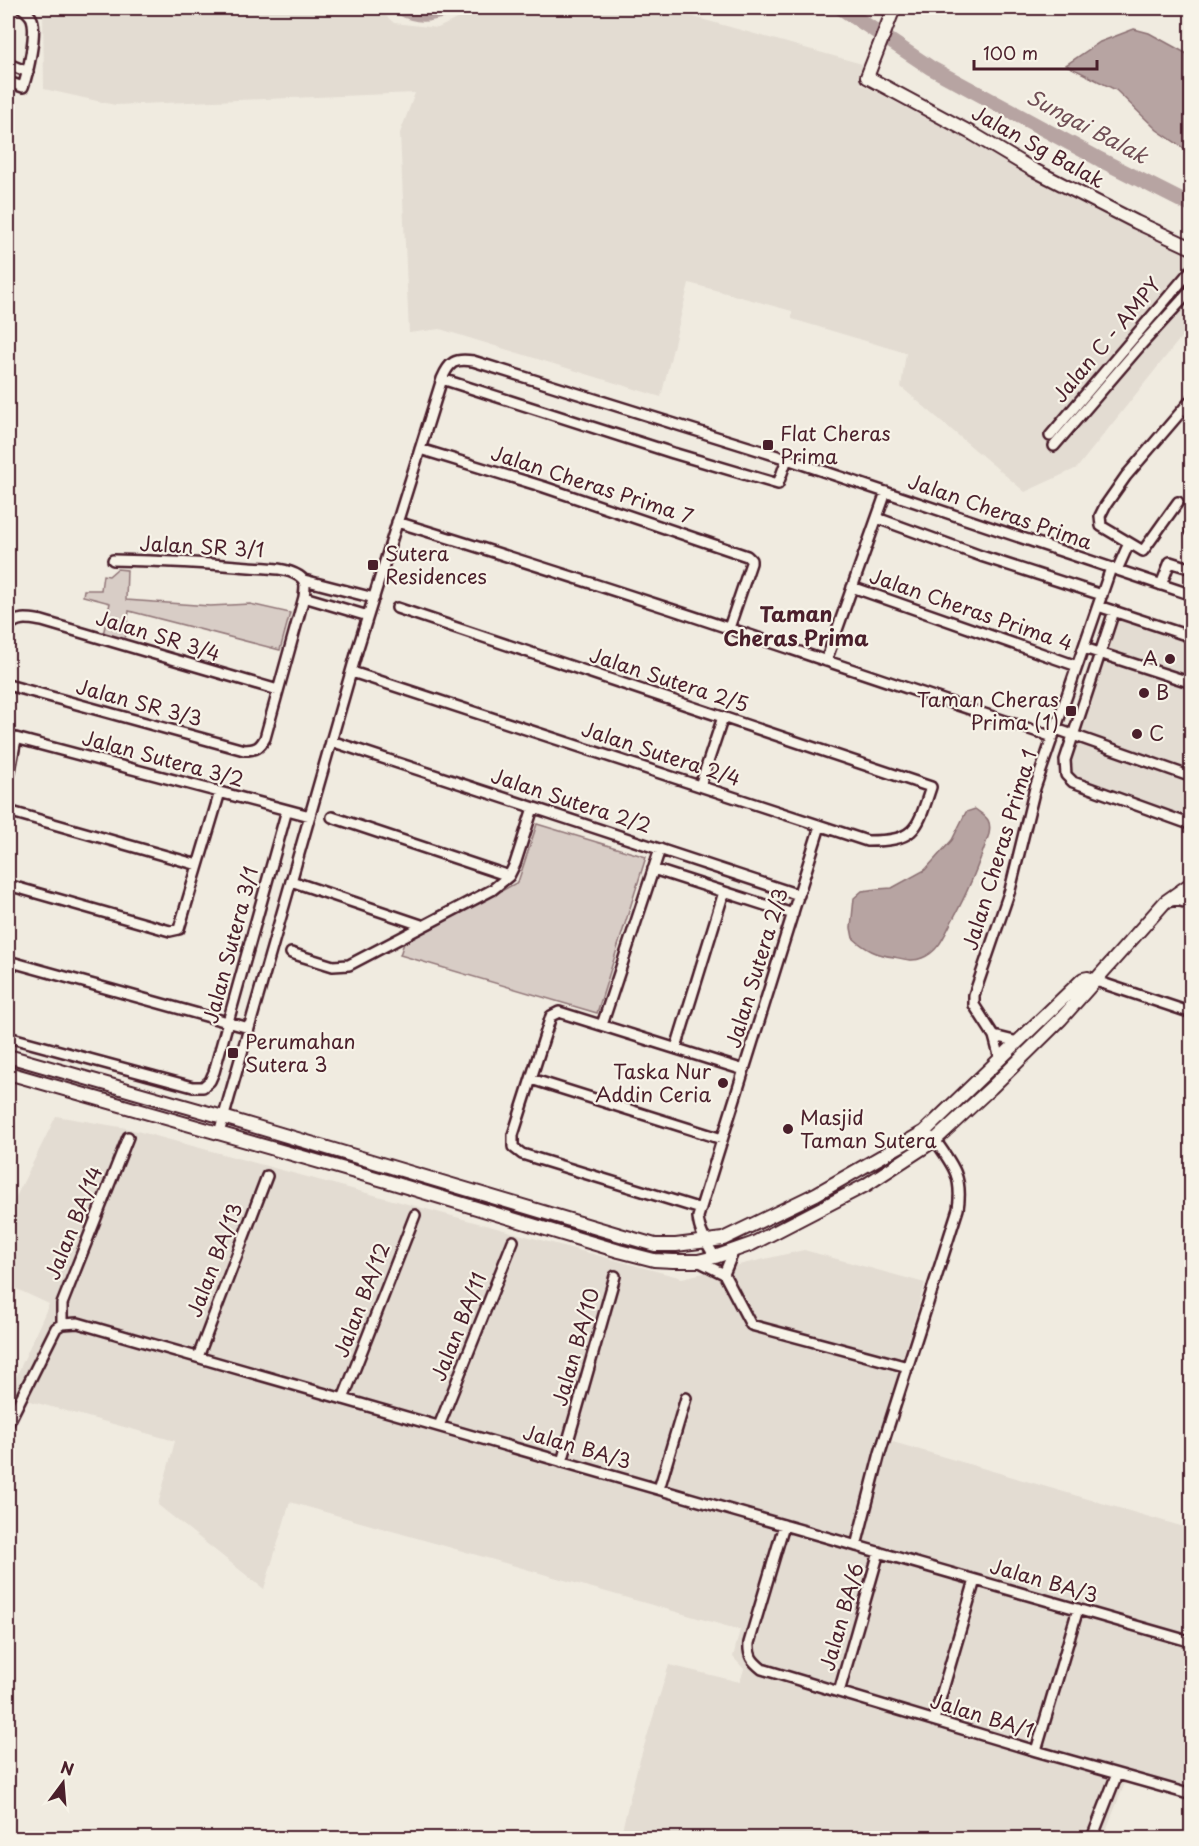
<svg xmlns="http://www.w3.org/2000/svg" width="1199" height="1846" viewBox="0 0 1199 1846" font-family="'Playpen Sans',sans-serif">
<rect width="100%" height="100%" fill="#f0ebe0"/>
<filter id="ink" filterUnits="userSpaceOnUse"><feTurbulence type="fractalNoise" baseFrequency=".0167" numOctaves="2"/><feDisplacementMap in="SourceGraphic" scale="12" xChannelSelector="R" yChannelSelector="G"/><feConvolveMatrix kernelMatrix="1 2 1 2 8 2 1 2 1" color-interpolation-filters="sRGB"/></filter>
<g filter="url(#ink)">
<path fill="#e3dcd2" d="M43,8H377L394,23L438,28L479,8H662L862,64L861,84L1191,256V325L1077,468L1025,492L901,387L906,353L792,319V311L689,283L661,397L440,329L409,333L400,133L415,93L115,105L44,89Z
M1116,615L1191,640V821L1074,780L1068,773V760Z
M56,1116L126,1128L682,1278L804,1250L925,1283L879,1438L1191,1529V1802L1125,1783L1103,1838H620L637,1769L669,1665L740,1682L744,1669L733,1657L740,1630L290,1502L264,1589L158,1505L175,1441L8,1395L49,1304L8,1285V1213Z"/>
<path fill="#d8cdc6" stroke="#917678" stroke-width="1.5" d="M117,569L127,570L126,600L210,606L250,604L290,613L280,650L129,611L125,640L103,635L110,603L83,596L84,590H101L103,575L109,576Z
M537,824L646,857L597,1013L400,955L404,943L518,882Z"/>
<path fill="#b7a4a2" stroke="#8b6f72" stroke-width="1.5" d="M986,8H1042C1024,12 1002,19 986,8Z
M1134,29L1149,33L1191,56V153L1157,130L1116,90L1066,65L1100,42Z
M975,809C986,817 992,819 989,834C979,864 968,892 953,919C945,934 939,952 922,958C913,962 903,959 894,957C877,955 866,950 853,938L851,928L854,898L862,891L877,889L892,888L925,870L952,840L966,812Z"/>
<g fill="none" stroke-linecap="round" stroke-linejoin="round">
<path stroke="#b7a4a2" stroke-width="15" d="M401,8C421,19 433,13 454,8
M841,8L931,68L1101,160L1192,206"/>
<g stroke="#4a1f2b" stroke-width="14">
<path id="minor" d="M8,64L28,72
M8,82L23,87C28,73 37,32 32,19C30,14 26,11 22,8
M442,379L673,453L778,484L787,459
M1050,436L1192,269
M1054,446L1140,346L1192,289
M420,449L544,487L747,556L751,560V563L729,628
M1178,502L1143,551L1101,526L1100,516L1105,506L1126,476L1192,399
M877,518L981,556L1102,595
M397,522C617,589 835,664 1053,737
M1191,531L1192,530
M1117,570L1129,543
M304,580L374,598
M1161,585L1170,562L1192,569
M852,587L1077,666
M304,597L368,616
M1098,606L1192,637
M1114,611L1065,760L1066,775L1073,782L1192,825
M8,627C17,616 29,619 42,621L278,690
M1084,648L1192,683
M826,661L886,492
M352,672L867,841C916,841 917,830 931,787L397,608
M8,685L244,750C255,750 260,748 265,738L304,597C305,588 307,581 299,576C285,567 264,568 249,567C203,563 158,561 113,560
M1056,729L1192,777
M8,736L310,816
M331,741L799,895
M8,781L16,739
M700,786L723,717
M8,811L198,865
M332,817L509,876
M653,869L793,914
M291,881L421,925
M8,885L170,931L179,929L220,792
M1168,902L1176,900L1192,904
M291,953L333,966L349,965L492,890L509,876L515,864L533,808
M8,961L249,1028
M1096,981L1192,1013
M602,1025L660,849
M994,1036L1018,1042
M8,1037L193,1087H203L210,1081L214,1072L287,810
M676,1048L724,892
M1000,1059L994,1036L974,1005V995L1010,890L1035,788L1111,568
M531,1079L722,1139
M219,1133L357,651L442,379C449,362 455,358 473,361L787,459L1192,595
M701,1209L522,1154L513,1147V1135L551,1016L559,1012L744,1070
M715,1257C707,1244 699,1232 698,1217L820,826
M698,1261L724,1274
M724,1274L751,1325L908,1367
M724,1274L734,1250
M62,1324V1304L128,1137
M198,1357L267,1176
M343,1399L415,1215
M8,1424L56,1328L62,1324L78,1323L1192,1642
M439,1426L513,1241
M562,1462L615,1276
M659,1489L686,1398
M784,1525L749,1643C748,1656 752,1661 762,1669L1036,1751L1192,1795
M856,1546L880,1453L958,1209C963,1177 953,1165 935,1140L931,1137
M839,1692L879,1552
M934,1720L975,1580
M1036,1751L1078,1609
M1092,1838L1117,1774"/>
</g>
<g stroke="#4a1f2b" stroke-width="16">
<path id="tertiary" d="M894,8L867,77L973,134L1030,168L1136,222L1192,248
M8,1056L223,1117L627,1237L655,1245H676L723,1239L816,1194L924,1132L1083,979L1088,978L1096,981
M8,1073L390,1182L619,1251L654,1260L673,1261H698L715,1257L752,1244L866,1185L935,1140L991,1088L1061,1019L1165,902L1192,883"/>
</g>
<use href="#minor" stroke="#f7f3e8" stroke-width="9"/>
<use href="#tertiary" stroke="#f7f3e8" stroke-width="12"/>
</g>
</g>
<g fill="#4a1f2b" stroke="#f7f3e8" stroke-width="2">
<rect x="762" y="439" width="12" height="12" rx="3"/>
<rect x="367" y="559" width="12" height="12" rx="3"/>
<circle cx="1170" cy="659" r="6"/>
<circle cx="1144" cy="693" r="6"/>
<rect x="1065" y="705" width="12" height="12" rx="3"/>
<circle cx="1137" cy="734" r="6"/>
<rect x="227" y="1047" width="12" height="12" rx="3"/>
<circle cx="723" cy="1083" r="6"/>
<circle cx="788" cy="1129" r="6"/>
</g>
<g text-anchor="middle" stroke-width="4.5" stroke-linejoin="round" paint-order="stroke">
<g font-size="20" fill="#4a1f2b" stroke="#f7f3e8">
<text transform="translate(1038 147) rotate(29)" y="7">Jalan Sg Balak</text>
<text transform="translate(1107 340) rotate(-50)" y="7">Jalan C - AMPY</text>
<text transform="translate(592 485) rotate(18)" y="7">Jalan Cheras Prima 7</text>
<text transform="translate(1000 512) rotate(19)" y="7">Jalan Cheras Prima</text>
<text transform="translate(202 547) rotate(3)" y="7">Jalan SR 3/1</text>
<text transform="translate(971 610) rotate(19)" y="7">Jalan Cheras Prima 4</text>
<text transform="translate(158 636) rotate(17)" y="7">Jalan SR 3/4</text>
<text transform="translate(669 680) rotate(18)" y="7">Jalan Sutera 2/5</text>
<text transform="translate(139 703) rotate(15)" y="7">Jalan SR 3/3</text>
<text transform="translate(661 754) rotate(18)" y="7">Jalan Sutera 2/4</text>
<text transform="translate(163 759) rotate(15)" y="7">Jalan Sutera 3/2</text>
<text transform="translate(571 801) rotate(18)" y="7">Jalan Sutera 2/2</text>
<text transform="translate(1000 850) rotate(-73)" y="7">Jalan Cheras Prima 1</text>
<text transform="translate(231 945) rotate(-75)" y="7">Jalan Sutera 3/1</text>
<text transform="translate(757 968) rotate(-73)" y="7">Jalan Sutera 2/3</text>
<text transform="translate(74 1223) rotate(-68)" y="7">Jalan BA/14</text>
<text transform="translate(215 1260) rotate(-69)" y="7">Jalan BA/13</text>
<text transform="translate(362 1300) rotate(-69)" y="7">Jalan BA/12</text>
<text transform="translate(459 1327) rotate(-68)" y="7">Jalan BA/11</text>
<text transform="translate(576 1347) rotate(-74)" y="7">Jalan BA/10</text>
<text transform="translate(577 1447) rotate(16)" y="7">Jalan BA/3</text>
<text transform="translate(1044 1581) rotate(16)" y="7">Jalan BA/3</text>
<text transform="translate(842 1617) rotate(-74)" y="7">Jalan BA/6</text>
<text transform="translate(982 1716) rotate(17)" y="7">Jalan BA/1</text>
</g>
<g font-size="20" fill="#4a1f2b" stroke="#f7f3e8" text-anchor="start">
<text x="780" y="441">Flat Cheras<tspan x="780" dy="23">Prima</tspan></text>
<text x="385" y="561">Sutera<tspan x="385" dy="23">Residences</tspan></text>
<text x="1158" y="666" text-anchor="end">A</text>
<text x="1156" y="700">B</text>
<text x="1059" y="707" text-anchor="end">Taman Cheras<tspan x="1059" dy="23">Prima (1)</tspan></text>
<text x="1149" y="741">C</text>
<text x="245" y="1049">Perumahan<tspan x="245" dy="23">Sutera 3</tspan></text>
<text x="711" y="1079" text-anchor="end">Taska Nur<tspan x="711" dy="23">Addin Ceria</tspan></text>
<text x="800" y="1125">Masjid<tspan x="800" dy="23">Taman Sutera</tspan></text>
</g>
<g font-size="21" font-style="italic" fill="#704e55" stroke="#f7f3e8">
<text transform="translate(1087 127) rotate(28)" y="7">Sungai Balak</text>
</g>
<g font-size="21" font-weight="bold" fill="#4a1f2b" stroke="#f7f3e8">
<text x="796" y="622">Taman<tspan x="796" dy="24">Cheras Prima</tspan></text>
</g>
</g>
<rect width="1199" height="1846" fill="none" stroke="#f7f3e8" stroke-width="30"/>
<rect x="15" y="15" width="1169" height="1816" fill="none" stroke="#4a1f2b" stroke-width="2" filter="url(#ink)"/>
<g transform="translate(63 1783) rotate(16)" stroke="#f7f3e8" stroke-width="4.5" paint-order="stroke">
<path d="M0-4.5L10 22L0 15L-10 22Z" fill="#4a1f2b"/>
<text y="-9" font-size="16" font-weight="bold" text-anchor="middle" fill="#4a1f2b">N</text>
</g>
<path d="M974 60v9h123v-9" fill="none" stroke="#4a1f2b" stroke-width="3"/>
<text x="983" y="60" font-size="18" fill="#4a1f2b" stroke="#f7f3e8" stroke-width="4.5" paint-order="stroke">100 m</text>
</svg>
